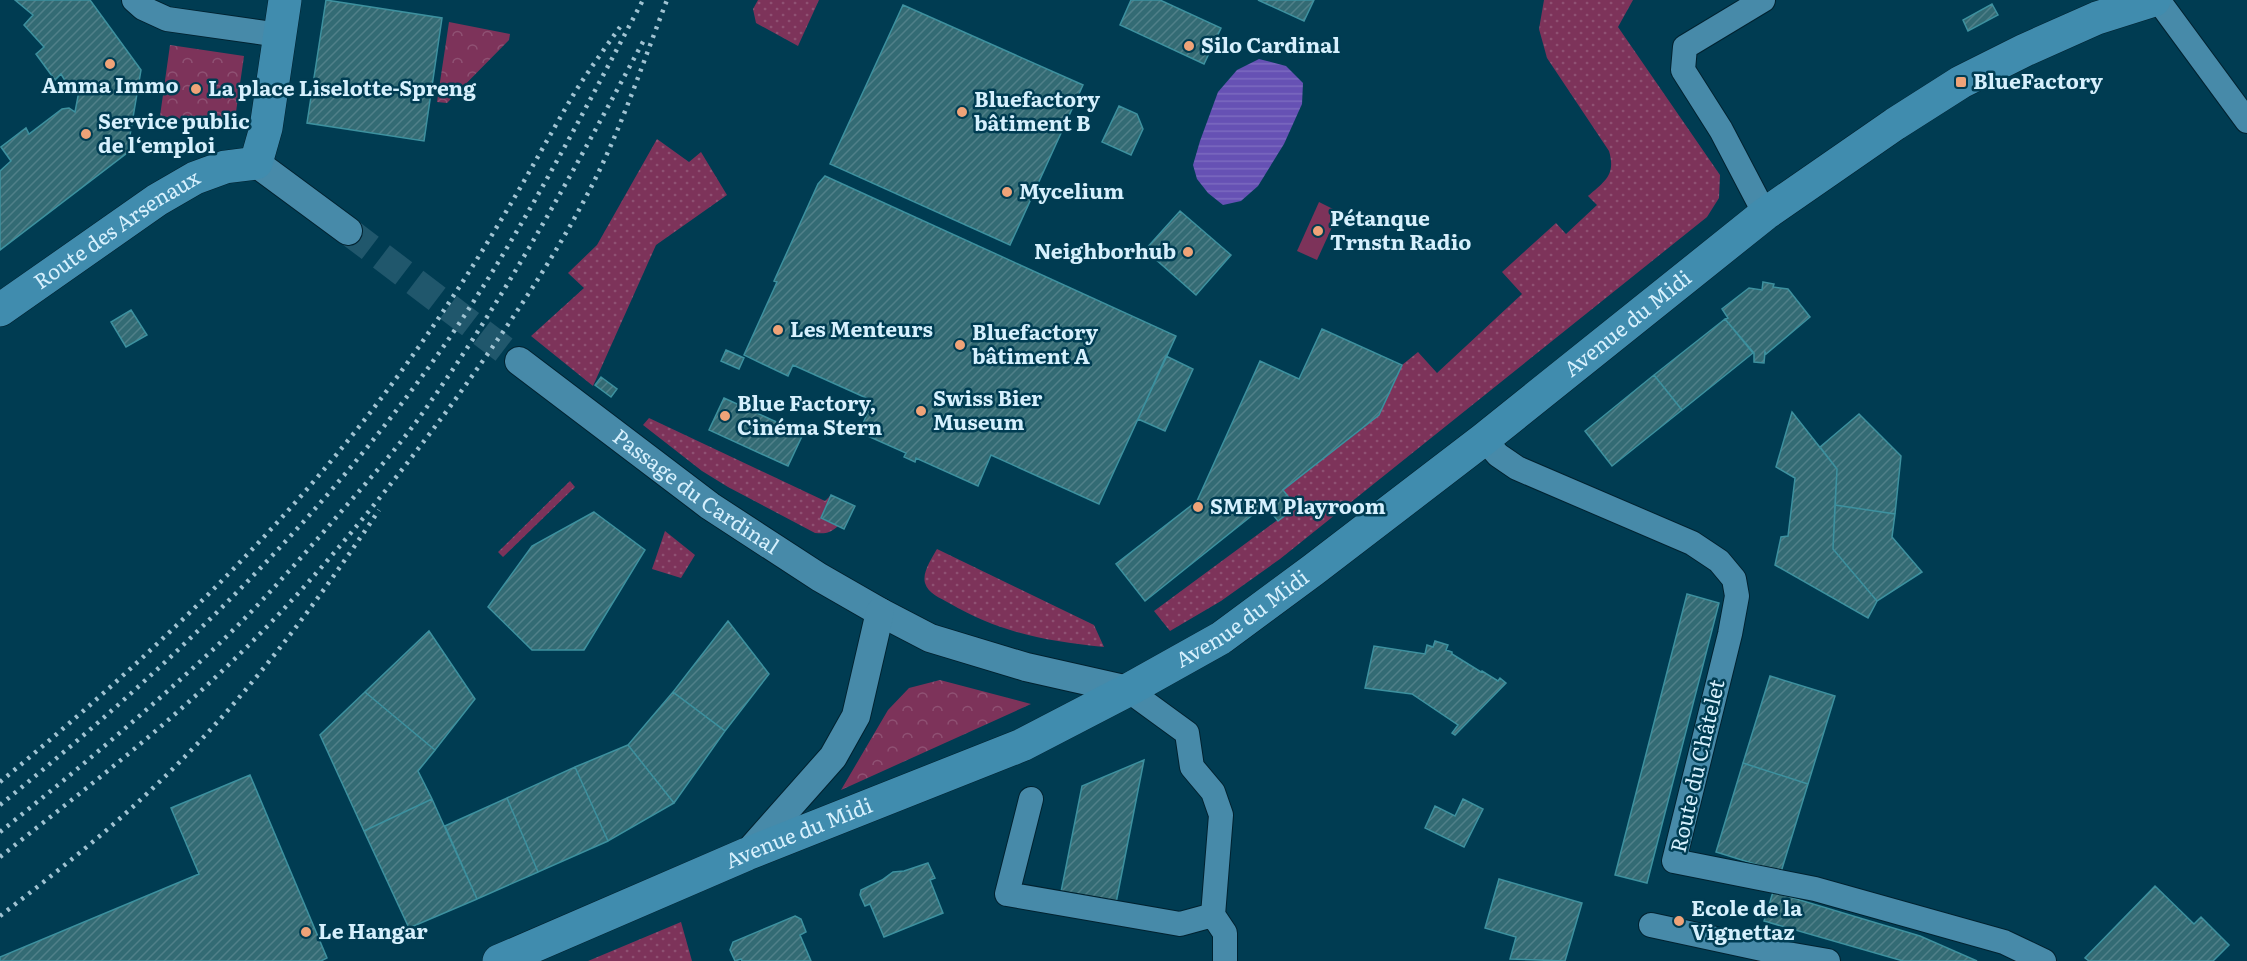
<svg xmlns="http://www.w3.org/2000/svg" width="2247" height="961" viewBox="0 0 2247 961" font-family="Literata,serif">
<defs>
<pattern id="grass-dots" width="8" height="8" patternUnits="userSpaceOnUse" patternTransform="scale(1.5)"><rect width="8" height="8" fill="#7d335a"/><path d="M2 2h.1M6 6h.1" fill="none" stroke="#8f5173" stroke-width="1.8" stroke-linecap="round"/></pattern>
<pattern id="park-crowns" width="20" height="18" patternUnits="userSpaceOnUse" patternTransform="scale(1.5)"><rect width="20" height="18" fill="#7d335a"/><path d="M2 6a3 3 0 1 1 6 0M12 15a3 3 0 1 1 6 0" fill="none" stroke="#8f5173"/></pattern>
<pattern id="water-rules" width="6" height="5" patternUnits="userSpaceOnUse" patternTransform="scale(1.5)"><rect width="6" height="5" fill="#6651b4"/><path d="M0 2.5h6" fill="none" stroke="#7b6abf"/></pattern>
<pattern id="building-hatch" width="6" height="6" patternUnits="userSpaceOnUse" patternTransform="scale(1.5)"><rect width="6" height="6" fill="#336b74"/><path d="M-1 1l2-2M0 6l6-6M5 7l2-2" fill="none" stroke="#508089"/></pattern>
</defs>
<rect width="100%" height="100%" fill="#003c52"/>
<path fill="url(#grass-dots)" d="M758,0H819L798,46L756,23L753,9Z
M1544,0H1633L1618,27L1720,175L1719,198L1707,217L1280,559L1221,601L1170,631L1154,611L1295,507L1283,490L1379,415L1402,365L1418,352L1437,373L1522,294L1502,272L1556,223L1566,234L1597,205L1588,196C1605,181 1616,175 1609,151L1547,58L1539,29Z
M657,139L689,162L701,152L727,195L656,245L593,386L531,336L584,288L568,273L597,245Z
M649,418L825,501L831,495L821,518L838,526C830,533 826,534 815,533L728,487L702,471L643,425Z
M570,481L575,487L503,557L498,552Z
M665,531L695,555L681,578L652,569Z
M937,549L1094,625L1104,647C1045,641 1001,633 949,603C941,598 928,594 925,583C922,572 932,558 937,549Z
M681,922L692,961H588Z"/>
<path fill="url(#park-crowns)" d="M449,22L510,34L509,40L447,103L437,102Z
M170,45L244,56L234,126L160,116Z
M940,680L1031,704L841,790L888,710L909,688Z"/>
<path fill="#7d335a" d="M1319,202L1339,212L1317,260L1297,251Z"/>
<path fill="url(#water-rules)" d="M1259,59L1286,66L1303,83L1302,104L1284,144L1258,186L1241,201L1223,205L1208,193L1197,179L1193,165L1200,141L1218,92L1237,70Z"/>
<path fill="url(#building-hatch)" stroke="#3d919f" stroke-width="1.5" d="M15,0H90L141,70L127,153L0,250V171L11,161L1,147L26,128L29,134L62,109L69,108L75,112L80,86L72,87L67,84L61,74L55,80L36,54L44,47L24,25L33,15Z
M326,0L442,18L424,141L307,123Z
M1131,0H1160L1221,28L1204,64L1120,25Z
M1258,0H1314L1304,21Z
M1992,4L1998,15L1968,31L1963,20Z
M903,5L1083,85L1010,245L830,164Z
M1119,106L1137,114L1143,129L1131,155L1102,142Z
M825,176L1176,336L1099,504L991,455L978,486L916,458L915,462L904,457L906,453L859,432L873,401L793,365L788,376L744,355L777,282L774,281L818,184Z
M1180,211L1231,255L1196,295L1145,250Z
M1763,282L1774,284L1773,287L1788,289L1810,317L1766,354L1765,352L1764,363L1754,362V353L1725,319L1728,318L1722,309L1749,288L1762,290Z
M131,310L147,335L126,347L111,322Z
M1725,319L1753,353L1682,410L1654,375Z
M1322,329L1402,365L1379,415L1283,490L1296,507L1278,521L1265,505L1145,601L1116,564L1197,501L1260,361L1299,379Z
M726,350L744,358L739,369L721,361Z
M1166,356L1193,369L1165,431L1138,419Z
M1654,375L1682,410L1612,466L1585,431Z
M601,377L617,389L611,397L595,385Z
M724,398L803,434L788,466L709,430Z
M1792,412L1837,469L1833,549L1877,601L1868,618L1775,565L1781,537L1788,536L1795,478L1776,467Z
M1859,414L1901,456L1895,514L1835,505L1837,469L1820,447Z
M831,495L855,506L844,529L821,518Z
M1835,505L1895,514L1892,537L1922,572L1877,601L1833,549Z
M594,512L645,550L584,650H532L488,607L532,546Z
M1687,594L1719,603L1647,883L1615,875Z
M728,621L769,674L725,731L673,692Z
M429,631L475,699L435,750L365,692Z
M1435,641L1448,645L1446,650L1452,652V654L1481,672L1482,671L1498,681L1500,678L1506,683L1455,735L1452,733L1458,725L1412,694L1365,688L1374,646L1425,654L1427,645L1433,647Z
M1770,676L1835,696L1808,784L1743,763Z
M365,692L435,750L418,771L432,799L364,831L320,735Z
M673,692L725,731L674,803L628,745Z
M628,745L674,803L608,841L575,767Z
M1144,760L1116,903L1061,892L1082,786Z
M1743,763L1808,784L1781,872L1716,852Z
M575,767L608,841L538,872L507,798Z
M250,775L327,958L321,961H0V957L199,874L171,808Z
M507,798L538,872L477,899L445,826Z
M432,799L477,899L409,928L364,831Z
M1463,799L1483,809L1464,847L1425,828L1435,806L1455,816Z
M928,863L935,878L930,880L943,913L884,937L870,904L865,906L860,895L861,890L882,880L893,872L904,871Z
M1499,879L1582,903L1565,961L1510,959L1516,937L1485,928Z
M2155,886L2194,924L2201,917L2229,945L2213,961H2089L2085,958Z
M1773,892L1920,936L1977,961H1903L1764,921Z
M795,916L801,919L806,932L800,935L811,961H742L741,959L735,961L730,950L733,942Z"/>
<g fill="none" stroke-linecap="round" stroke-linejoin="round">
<path stroke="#20576c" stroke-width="28" stroke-dasharray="28 14" stroke-linecap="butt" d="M348,231L519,361"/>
<g stroke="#002230" stroke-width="26">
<path id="minor" d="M134,0L143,8L167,19L279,35
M1763,0L1685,47L1683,70L1721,130L1765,214
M2158,0L2247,121
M1484,439L1498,455L1517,468L1692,543L1719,561L1734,579L1737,596L1730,634L1674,861L1815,889L2004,942L2044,961
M1128,690L1187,733L1192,767L1213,792L1221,815L1213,915
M1031,799L1007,894L1180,924L1213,915L1225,933V961
M1651,925L1776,952L1828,961"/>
</g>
<g stroke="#002230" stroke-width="30">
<g id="tertiary">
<path d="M256,163L348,231"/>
<path id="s1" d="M519,361L710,506L819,577L880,612L930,638L1026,667L1128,690"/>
<path d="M747,854L833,757L856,716L880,612"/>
</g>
</g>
<g stroke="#002230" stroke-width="34">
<g id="secondary">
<path id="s2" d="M0,310L157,200L195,178L225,167L256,163L266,128L285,0"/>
<path id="s3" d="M499,961L747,854L1022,745L1128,690L1221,638L1313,570L1484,439L1765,214L1895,124L1961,82L2025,50L2097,18L2154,0"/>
</g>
</g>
<use href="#minor" stroke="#478aa9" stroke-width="24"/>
<use href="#tertiary" stroke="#478aa9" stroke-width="28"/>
<use href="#secondary" stroke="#408cae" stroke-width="33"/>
<path stroke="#a0c3d2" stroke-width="4.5" stroke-dasharray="3 6" stroke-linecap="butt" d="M0,782C147,660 287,528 400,373C435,325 468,275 498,225C525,181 549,136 575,92C589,70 605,48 620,27
M0,805C170,667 322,521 448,340C522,232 582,115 643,0
M0,832C70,776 139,718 205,657C256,610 301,558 346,506C376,472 406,438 431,401C513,285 577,164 644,40
M0,857C75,797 152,738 221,672C307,591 382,498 452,404C501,336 548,269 587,195C620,133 642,65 667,0
M0,916C53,875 105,834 153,788C240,706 313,609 379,510"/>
</g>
<g fill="#efa378" stroke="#003c52" stroke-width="2">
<circle cx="1189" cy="46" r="6"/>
<circle cx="110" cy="64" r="6"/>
<rect x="1955" y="76" width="12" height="12" rx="3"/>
<circle cx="196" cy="89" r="6"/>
<circle cx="962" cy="112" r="6"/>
<circle cx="86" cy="134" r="6"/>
<circle cx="1007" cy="192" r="6"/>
<circle cx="1318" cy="231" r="6"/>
<circle cx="1188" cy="252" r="6"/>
<circle cx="778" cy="330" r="6"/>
<circle cx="960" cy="345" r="6"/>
<circle cx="921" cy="411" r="6"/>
<circle cx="725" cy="416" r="6"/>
<circle cx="1198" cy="507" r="6"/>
<circle cx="1679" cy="921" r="6"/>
<circle cx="306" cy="932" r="6"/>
</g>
<g text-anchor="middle" stroke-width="5" stroke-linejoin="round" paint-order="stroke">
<g font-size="21" font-weight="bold" fill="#d6f0fd" stroke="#003c52" text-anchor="start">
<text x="1201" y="53">Silo Cardinal</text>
<text x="1973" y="89">BlueFactory</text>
<text x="110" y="93" text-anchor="middle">Amma Immo</text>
<text x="208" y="96">La place Liselotte-Spreng</text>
<text x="974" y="107">Bluefactory<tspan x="974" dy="24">bâtiment B</tspan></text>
<text x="98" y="129">Service public<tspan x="98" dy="24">de l‘emploi</tspan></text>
<text x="1019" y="199">Mycelium</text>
<text x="1330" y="226">Pétanque<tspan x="1330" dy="24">Trnstn Radio</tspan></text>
<text x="1176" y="259" text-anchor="end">Neighborhub</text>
<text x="790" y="337">Les Menteurs</text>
<text x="972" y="340">Bluefactory<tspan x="972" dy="24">bâtiment A</tspan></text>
<text x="933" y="406">Swiss Bier<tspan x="933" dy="24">Museum</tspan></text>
<text x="737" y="411">Blue Factory,<tspan x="737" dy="24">Cinéma Stern</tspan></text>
<text x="1210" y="514">SMEM Playroom</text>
<text x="1691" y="916">Ecole de la<tspan x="1691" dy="24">Vignettaz</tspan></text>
<text x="318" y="939">Le Hangar</text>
</g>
<g font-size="21" fill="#d6f0fd" stroke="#003c52">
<text dy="7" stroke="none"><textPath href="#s2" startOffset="142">Route des Arsenaux</textPath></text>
<text dy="7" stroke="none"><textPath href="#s3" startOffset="1306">Avenue du Midi</textPath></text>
<text dy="7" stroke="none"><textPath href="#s1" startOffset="220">Passage du Cardinal</textPath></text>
<text dy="7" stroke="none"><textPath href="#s3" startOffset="820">Avenue du Midi</textPath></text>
<text transform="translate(1698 766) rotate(-77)" y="7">Route du Châtelet</text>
<text dy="7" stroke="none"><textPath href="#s3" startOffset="326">Avenue du Midi</textPath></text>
</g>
</g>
</svg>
